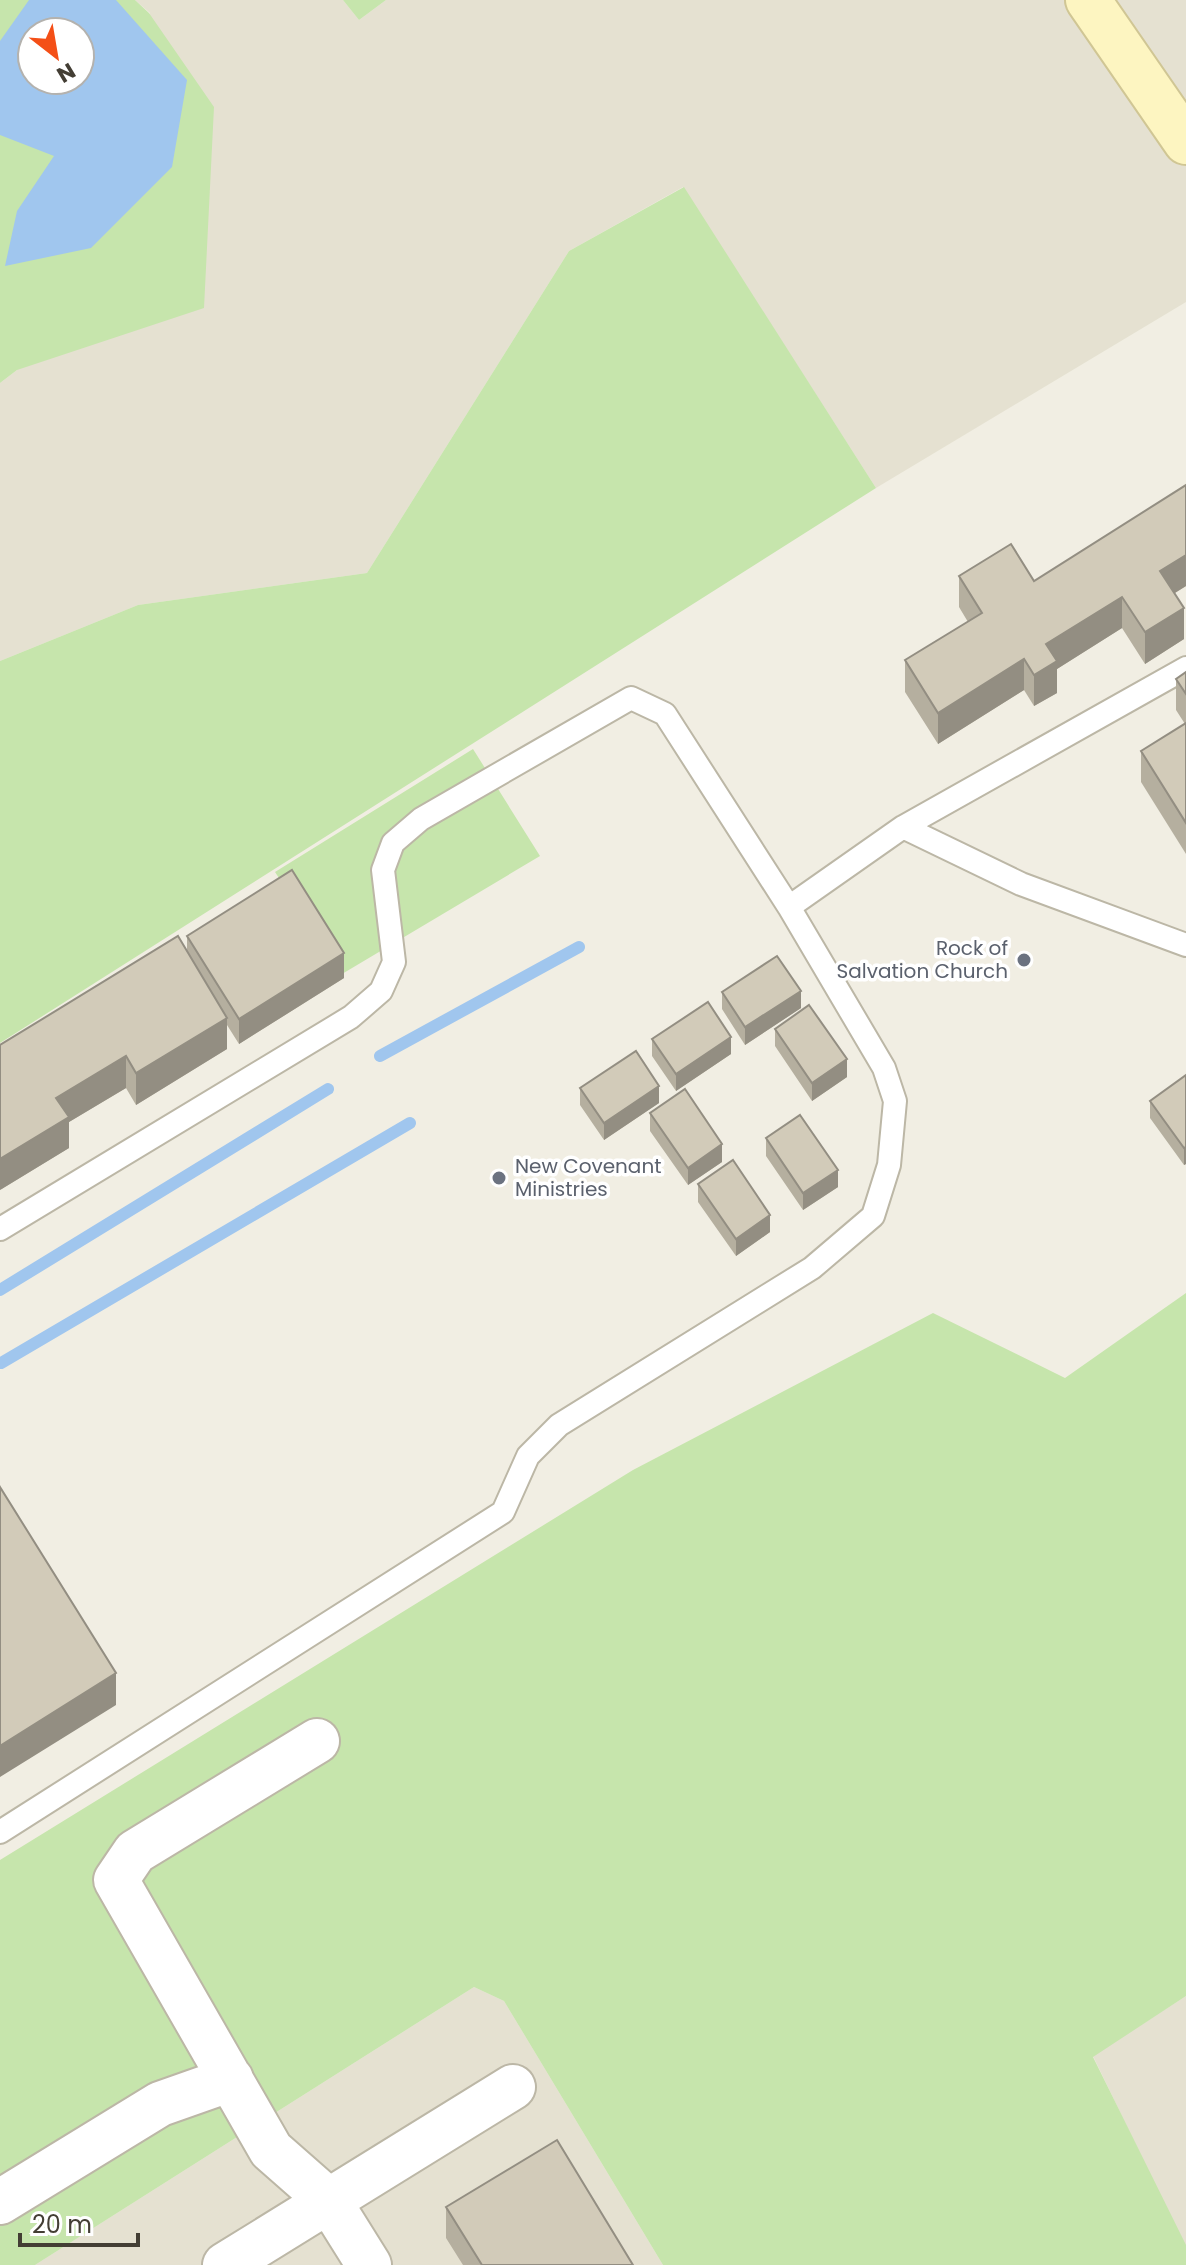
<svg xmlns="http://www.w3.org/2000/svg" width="1186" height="2265" viewBox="0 0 1186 2265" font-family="Poppins,sans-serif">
<rect width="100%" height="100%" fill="#f1eee3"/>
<path fill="#e5e1d1" d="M135,0H343L359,20L386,0H1186V302L876,488L683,187L569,251L367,573L138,605L0,661V383L17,370L150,13Z
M474,1987L504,2001L663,2265H35Z
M1186,1996V2245H1184L1093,2056Z"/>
<path fill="#c6e5ac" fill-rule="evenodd" d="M0,0H135L149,13L214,107L204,308L17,370L0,383ZM32,32H80V80H32Z
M343,0H386L359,20Z
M684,187L876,488L0,1043V661L138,605L367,573L569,251Z
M473,749L540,856L342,974L275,872Z
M1186,1293V1996L1093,2057L1186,2245V2265H663L504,2001L474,1987L35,2265H0V1860L633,1470L933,1313L1065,1378Z"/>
<path fill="#a0c6ee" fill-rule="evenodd" d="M29,0H116L187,80L172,167L91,248L5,266L17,211L54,156L0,135V41ZM32,32H80V80H32Z"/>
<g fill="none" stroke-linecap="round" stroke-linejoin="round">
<path stroke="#a0c6ee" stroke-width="12" d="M380,1056L579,947
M0,1290L328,1089
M1,1363L410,1123"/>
<g stroke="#bcb7a6" stroke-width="26">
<path id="lane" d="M903,827L1021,884L1186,945
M0,1229L351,1017L381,991L394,962L383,870L393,843L421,819L631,698L665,714L789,907L903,827L1186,668
M0,1832L503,1512L528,1456L559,1425L812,1268L873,1216L889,1165L895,1101L884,1068L789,907"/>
</g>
<g stroke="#bcb7a6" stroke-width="48">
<path id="street" d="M317,1741L135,1852L116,1880L271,2150L329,2201L369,2265
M0,2202L160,2104L231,2079
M225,2265L513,2087"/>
</g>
<g stroke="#d0c694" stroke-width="48">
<path id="secondary" d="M1088,0L1186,142"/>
</g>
<use href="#lane" stroke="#fff" stroke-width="22"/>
<use href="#street" stroke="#fff" stroke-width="44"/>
<use href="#secondary" stroke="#fdf5c1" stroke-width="44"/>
</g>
<path fill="#b5af9f" d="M959,576L1034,581L1186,586L1175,593L1184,639L1145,664L1122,628L1057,669V693L1034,706L1024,690L938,744L905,692V660L968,622L959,607Z
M1186,672V854L1141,782V751L1185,724L1176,710V679Z
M187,936L344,978L239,1044L227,1025V1049L136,1105L126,1088L69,1122V1148L0,1190L187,951Z
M722,992L801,1008L745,1045L722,1009Z
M775,1029L847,1077L812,1101L775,1046Z
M652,1039L731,1054L676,1091L652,1056Z
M1186,1075V1164L1184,1165L1150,1118V1101Z
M580,1088L659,1103L604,1140L580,1105Z
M650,1113L722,1162L688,1185L650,1131Z
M766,1138L838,1187L803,1210L766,1156Z
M698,1184L770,1232L736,1256L698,1202Z
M446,2207L633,2265H463L446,2238Z"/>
<path fill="#938e82" d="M1186,555V586L1160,602V571Z
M1122,597V628L1057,669V693L1034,706V675L1046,644Z
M1184,608V639L1145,664V632Z
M1024,659V690L938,744V713Z
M344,953V978L239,1044V1019Z
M801,991V1008L745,1045V1027Z
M227,1018V1049L136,1105V1073Z
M731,1037V1054L676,1091V1074Z
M126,1056V1088L69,1122V1148L0,1190V1159L56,1098Z
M847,1059V1077L812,1101V1083Z
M659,1086V1103L604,1140V1123Z
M722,1144V1162L688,1185V1168Z
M1186,1147V1164L1184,1165V1148Z
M838,1170V1187L803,1210V1193Z
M770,1215V1232L736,1256V1239Z
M116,1673V1705L0,1777V1746Z"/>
<path fill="#d2cbb9" stroke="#938e82" stroke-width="2" d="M1186,485V555L1160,571L1184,608L1145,632L1122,597L1046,644L1057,661L1034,675L1024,659L938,713L905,660L982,613L959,576L1011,544L1034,581Z
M1186,672V694L1176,679Z
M1186,723V823L1141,751Z
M292,870L344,953L239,1019L187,936Z
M178,936L227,1018L136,1073L126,1056L56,1098L69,1117L0,1159V1045Z
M777,956L801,991L745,1027L722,992Z
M708,1002L731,1037L676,1074L652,1039Z
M809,1005L847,1059L812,1083L775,1029Z
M636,1051L659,1086L604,1123L580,1088Z
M1186,1075V1147L1184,1148L1150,1101Z
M685,1089L722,1144L688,1168L650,1113Z
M800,1115L838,1170L803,1193L766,1138Z
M733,1160L770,1215L736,1239L698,1184Z
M0,1487L116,1673L0,1746Z
M557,2140L633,2265H482L446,2207Z"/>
<g fill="#6b7280" stroke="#fff" stroke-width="3">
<circle cx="1024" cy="960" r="8"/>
<circle cx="499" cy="1178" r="8"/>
</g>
<g text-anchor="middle" stroke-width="7" stroke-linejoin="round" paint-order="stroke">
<g font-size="20" fill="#5b616d" stroke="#fff" text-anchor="end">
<text x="1008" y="955">Rock of<tspan x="1008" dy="23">Salvation Church</tspan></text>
<text x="515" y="1173" text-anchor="start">New Covenant<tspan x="515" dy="23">Ministries</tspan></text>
</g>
</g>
<g transform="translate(56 56) rotate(149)"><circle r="38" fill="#ffffff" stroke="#b4b2ae" stroke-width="2"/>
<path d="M0-6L14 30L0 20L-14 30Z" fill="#f44f17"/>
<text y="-12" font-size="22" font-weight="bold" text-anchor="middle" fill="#433e34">N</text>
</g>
<path d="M20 2233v12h118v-12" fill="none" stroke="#433e34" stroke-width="4"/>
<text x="32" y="2233" font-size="24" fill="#433e34" stroke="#ffffff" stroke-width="6" paint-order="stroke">20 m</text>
</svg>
